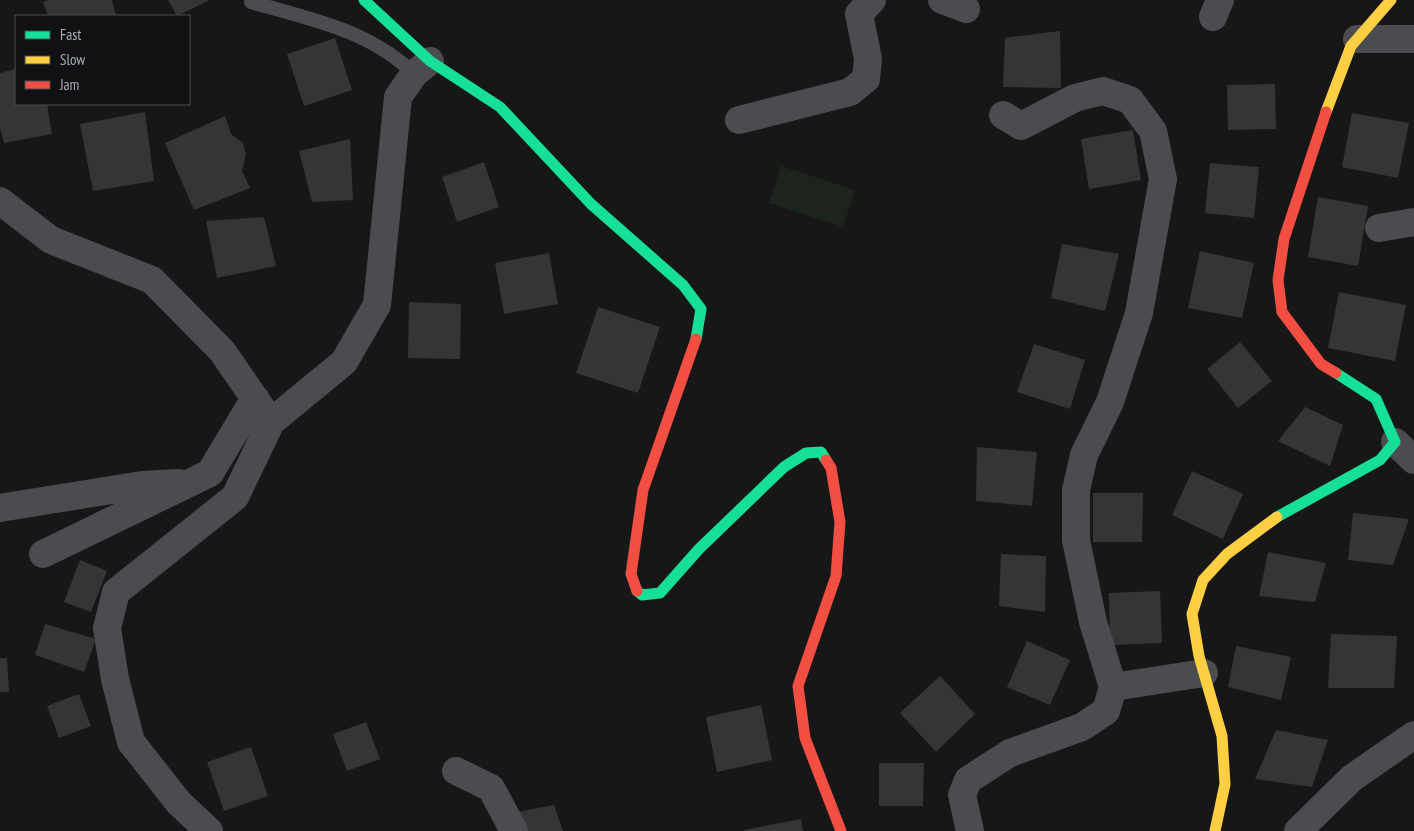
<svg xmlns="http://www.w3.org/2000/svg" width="1414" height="831" viewBox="0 0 1414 831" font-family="'PT Sans Narrow',sans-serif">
<rect width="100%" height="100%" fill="#171717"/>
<path fill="#1d241e" d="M781,166L855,190L843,227L769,203Z"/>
<path fill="#353536" d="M48,0H112L116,16H48L43,2Z
M168,0H210L177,16Z
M1060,31L1061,88L1003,87L1005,38Z
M335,38L352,90L304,106L287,54Z
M16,69V104H47L52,134L4,143L0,128V73Z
M1275,84L1276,129L1228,130L1227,85Z
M145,112L154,181L93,191L80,124Z
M1352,113L1409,123L1398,178L1342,167Z
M225,116L231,134L243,143L246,154L242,171L250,188L194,210L165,143Z
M1133,130L1141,180L1089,189L1081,139Z
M350,139L353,200L312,202L299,151Z
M484,162L499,207L457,222L442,177Z
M1210,163L1259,167L1254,218L1205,213Z
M1318,197L1368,206L1358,266L1308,257Z
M264,217L276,266L217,278L206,221Z
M1062,244L1119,254L1105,311L1051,298Z
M1200,251L1254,263L1242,318L1188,308Z
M549,253L558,304L504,314L495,263Z
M1339,292L1406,305L1395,361L1328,348Z
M409,302L461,304L460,359L408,358Z
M598,307L660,327L638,393L576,373Z
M1240,342L1272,381L1238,408L1207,369Z
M1034,344L1085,360L1070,409L1017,392Z
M1305,407L1343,425L1330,466L1278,441Z
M977,447L1037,452L1032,506L976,501Z
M1192,471L1243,494L1223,539L1172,515Z
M1093,493H1143L1142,542H1093Z
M1353,513L1409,519L1393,565L1348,560Z
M1268,552L1326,563L1315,602L1259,596Z
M1001,554L1046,556L1045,612L999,606Z
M80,560L107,571L91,612L64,602Z
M1160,591L1162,643L1110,645L1109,593Z
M45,624L96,639L84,672L35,655Z
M1331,634L1397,636L1394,688H1328Z
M1027,641L1070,660L1050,705L1007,687Z
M1236,646L1291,657L1281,700L1228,687Z
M0,658H7L9,692H0Z
M940,676L975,714L936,752L900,713Z
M79,694L91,726L59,738L47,706Z
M761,705L772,760L717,772L706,717Z
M366,722L380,759L347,771L333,734Z
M1276,730L1328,740L1312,787L1255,779Z
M251,747L268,796L224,811L207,762Z
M879,763H924L923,806H879Z
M554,805L563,831H519L512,813Z
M801,819L803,831H744V830Z"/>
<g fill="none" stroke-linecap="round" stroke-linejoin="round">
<path stroke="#4b4c50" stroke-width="14" d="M251,2C309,19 370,30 414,74"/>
<path stroke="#4b4c50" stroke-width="28" d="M942,0L966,9
M1213,17L1220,0
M1357,39H1414
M739,120L850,92L866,79L868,59L859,14L872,0
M0,201L51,240L152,280L222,351L271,422
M1379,228L1414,222
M1395,442L1414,460
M0,508L142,485L179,483
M43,554L210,473L255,398
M1113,687L1204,673
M456,771L491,788L514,831
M209,831L179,803L131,742L115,679L107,628L116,592L235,497L271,422L344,362L377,305L398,97L414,74L430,61
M970,831L962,795L968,780L1010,753L1082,727L1106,711L1113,687L1093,622L1076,540V490L1084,455L1110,402L1139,313L1163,179L1153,131L1130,100L1103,91L1075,98L1021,126L1003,115
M1298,831L1352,778L1414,735"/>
<path stroke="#16e098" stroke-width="11" d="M364,0L430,61L500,107L591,204L683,285L701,309L696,339
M1277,517L1380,460L1395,442L1376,399L1336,373
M637,591L642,595L660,593L699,549L784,467L806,453L821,452L826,460"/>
<path stroke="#ffcf43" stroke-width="11" d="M1326,112L1351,46L1391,0
M1215,831L1225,784L1222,736L1199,656L1192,614L1203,580L1227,554L1277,517"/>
<path stroke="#f24e42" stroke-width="11" d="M1326,112L1284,239L1278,280L1282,312L1321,364L1336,373
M826,460L831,468L840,522L836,576L798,686L805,738L841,831
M637,591L631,574L643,490L696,339"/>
</g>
<rect x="15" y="15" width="175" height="90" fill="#111113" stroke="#4d4f55"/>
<rect x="25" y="31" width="25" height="8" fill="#16e098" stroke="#4d4f55"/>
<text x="60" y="40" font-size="15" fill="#a8adb8">Fast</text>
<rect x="25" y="56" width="25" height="8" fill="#ffcf43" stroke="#4d4f55"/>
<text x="60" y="65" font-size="15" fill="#a8adb8">Slow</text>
<rect x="25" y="81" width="25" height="8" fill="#f24e42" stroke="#4d4f55"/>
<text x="60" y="90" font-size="15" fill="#a8adb8">Jam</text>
</svg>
